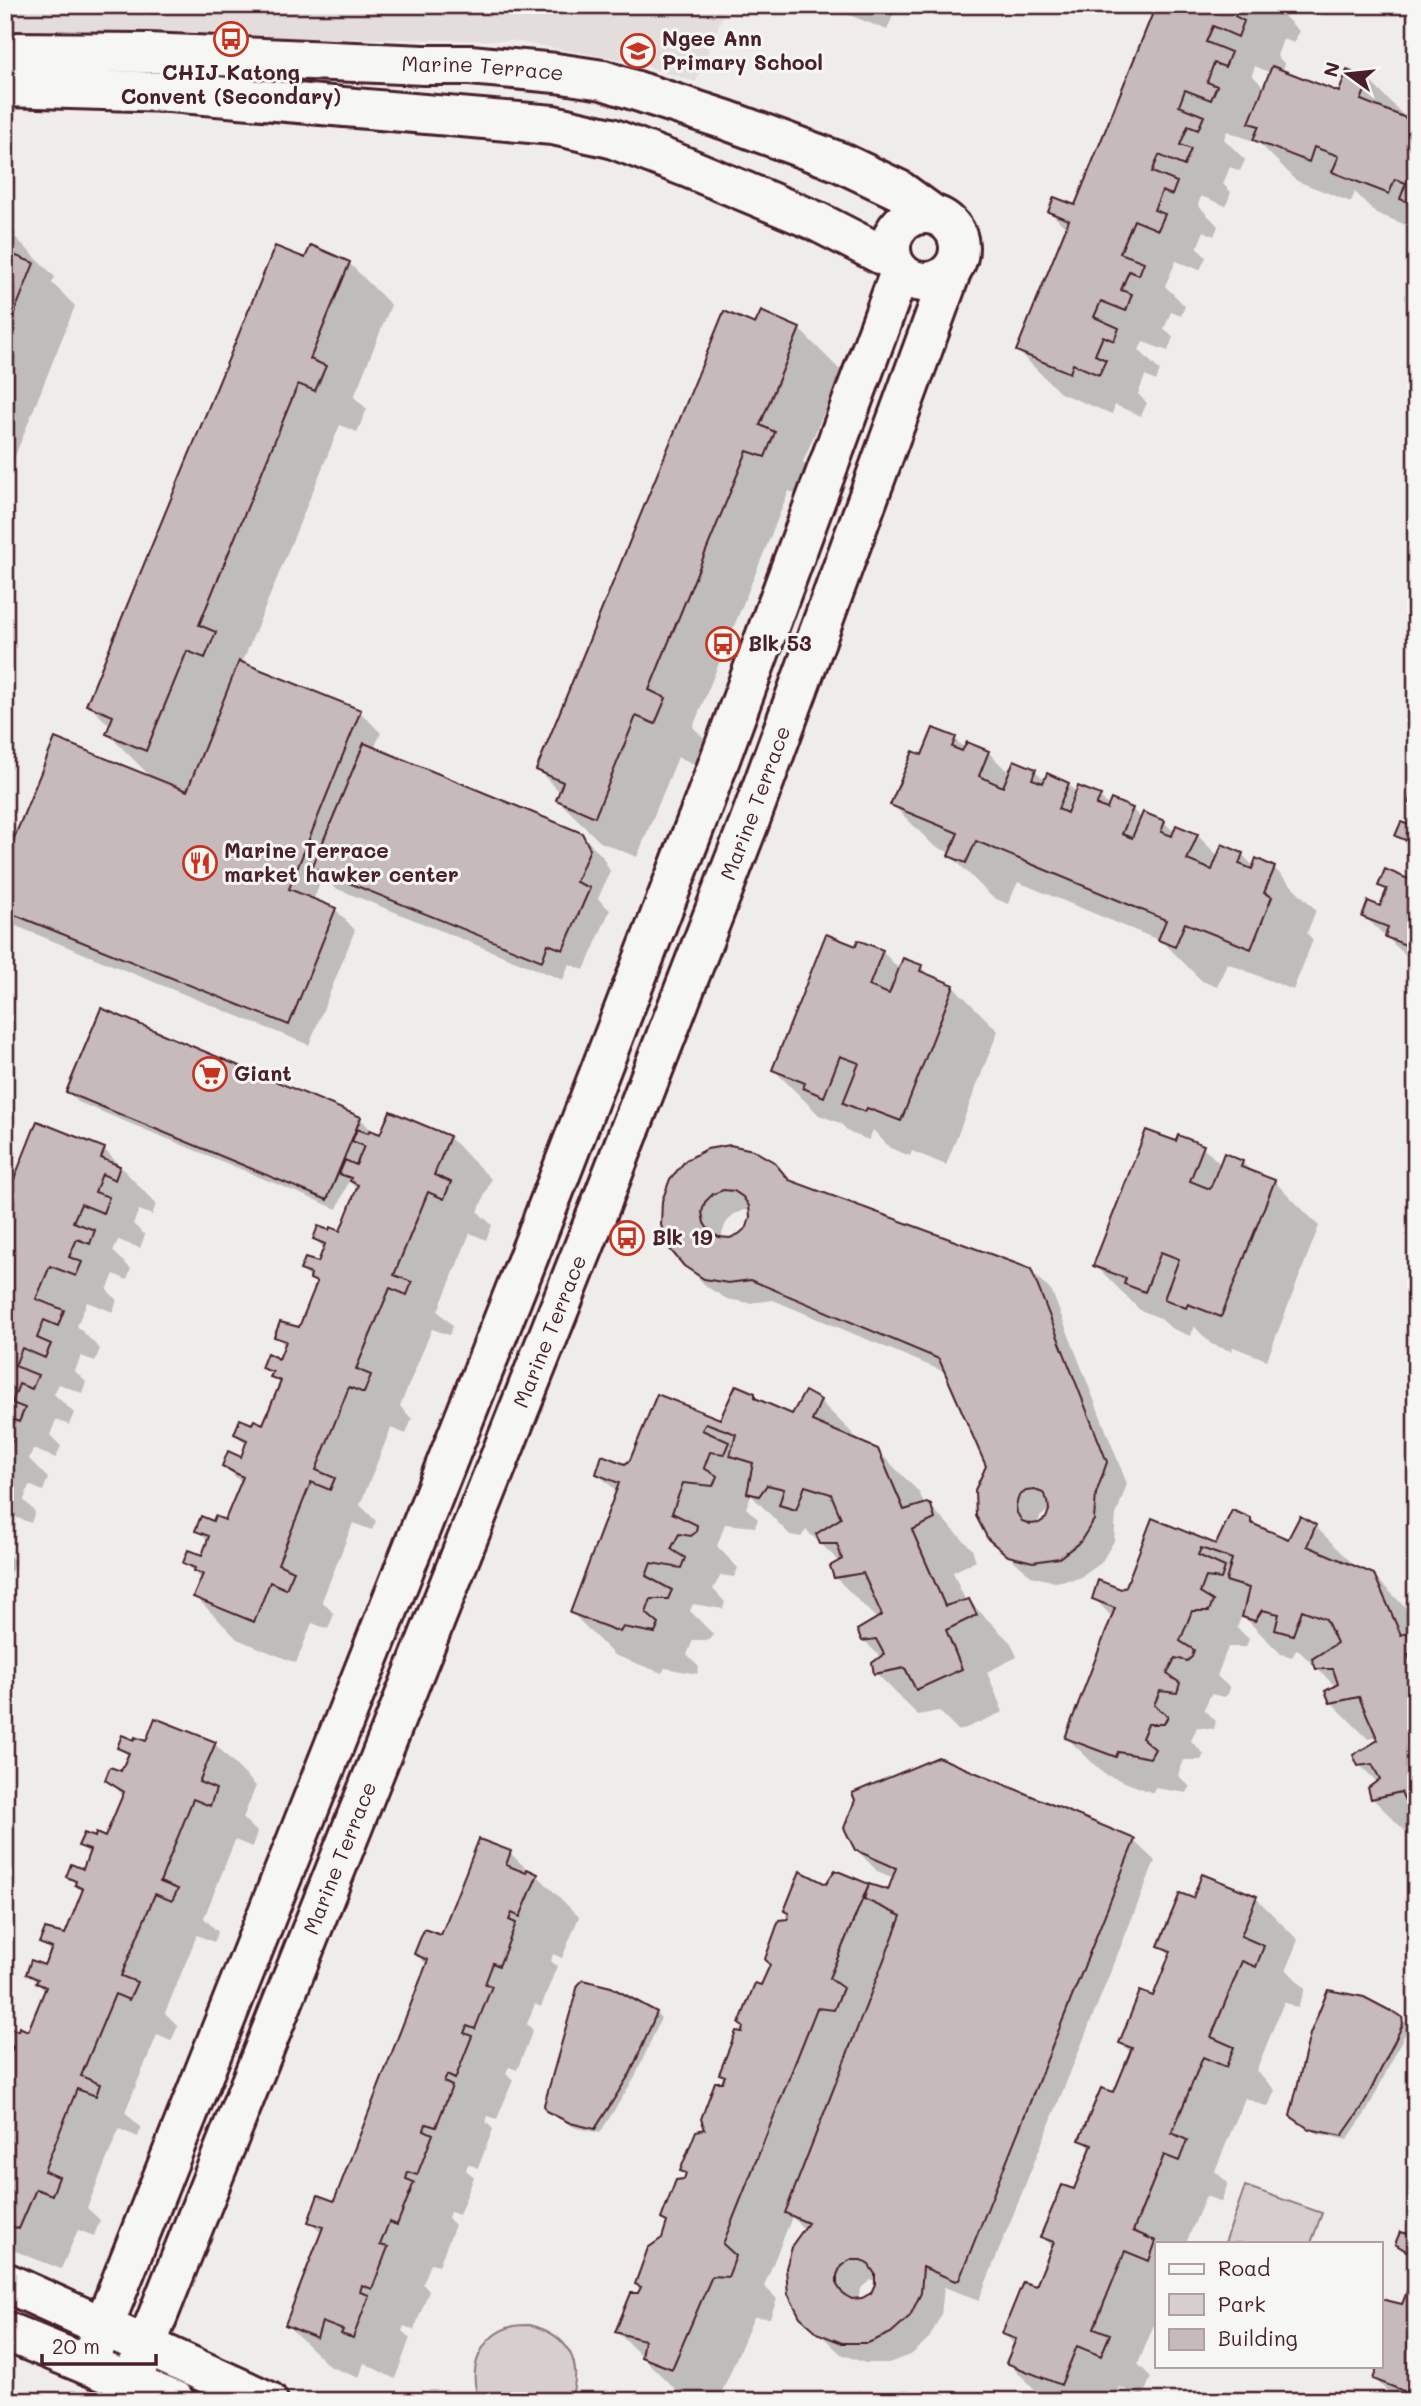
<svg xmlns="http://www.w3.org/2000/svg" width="1421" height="2406" viewBox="0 0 1421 2406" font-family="Mali,sans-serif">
<rect width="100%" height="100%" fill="#efedea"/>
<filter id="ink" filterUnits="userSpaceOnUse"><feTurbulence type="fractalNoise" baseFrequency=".0143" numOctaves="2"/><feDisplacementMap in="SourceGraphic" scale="14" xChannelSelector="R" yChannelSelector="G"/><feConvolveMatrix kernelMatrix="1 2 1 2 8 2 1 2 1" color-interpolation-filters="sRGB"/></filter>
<g filter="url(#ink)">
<path fill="#e3dedc" d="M5,5H727L696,82L624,60L513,41L5,33Z"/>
<path fill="#d7cfce" stroke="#90777c" stroke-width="2" d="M1245,2186L1322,2213L1311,2243H1225Z
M530,2325C569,2335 584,2363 570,2401H480C466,2371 480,2334 514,2326C519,2325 525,2325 530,2325Z"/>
<path fill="#0003" fill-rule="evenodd" d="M830,5H897L887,30L834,9Z
M1158,5H1280L1278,10L1299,31L1294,43L1283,39L1277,56L1285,64L1282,72L1340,94L1369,80L1409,121L1416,123V229L1376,213L1355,192L1351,202L1297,181L1254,138L1253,141L1227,131L1224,139L1245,160L1240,171L1230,167L1223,184L1231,192L1226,206L1201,196L1198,205L1218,226L1214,236L1204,231L1197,248L1206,257L1200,270L1176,261L1165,286L1185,306L1181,316L1171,312L1164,329L1173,337L1168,351L1143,342L1139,350L1160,371L1156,381L1145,376L1138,394L1147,403L1141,416L1115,405L1112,414L1060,393L1018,351L1067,229L1050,212L1076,207ZM1255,66L1271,73L1265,88L1252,75Z
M5,232L13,235L55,277L52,283L75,306L5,481Z
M306,261L349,263L391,305L354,397L367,409L357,432L340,425L243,661L249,667L360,712L381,733L374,749L581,834L602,856L610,871L598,899L610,910L584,970L569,964L563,980L335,888L323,876L313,901L335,909L355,930L309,1045L11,924L5,919V865L153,779L108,734L111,727L88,704Z
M756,327L799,329L841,371L803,462L816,475L807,498L789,491L693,727L707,741L697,765L678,757L637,857L600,842L558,800L561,793L538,770Z
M955,739L965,749L988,752L1010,774L1035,771L1046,781L1068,784L1077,793L1100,797L1110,807L1132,809L1142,819L1164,822L1175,833L1197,835L1219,857L1242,854L1254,867L1274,868L1316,910L1307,933L1313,940L1293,990L1227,963L1217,987L1202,981L1163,942L1018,882L1008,904L992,897L950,855L951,853L934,846L892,804L923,757Z
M1416,821V854L1398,835L1413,828Z
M1409,881L1408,948L1416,951V965L1364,916L1381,908L1387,893L1380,885Z
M857,948L882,951L900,970L921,967L931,977L953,986L998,1031L946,1165L912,1151L910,1156L890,1148L873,1130L869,1140L850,1133L840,1123L819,1115L774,1070Z
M68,1091L360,1118L370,1129L369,1132L381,1136L449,1137L491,1179L478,1212L492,1225L486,1240L470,1233L438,1311L453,1326L449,1335L432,1329L400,1406L412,1419L406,1434L391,1428L360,1505L376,1521L372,1530L353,1523L322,1601L334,1614L328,1629L312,1623L296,1663L237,1639L196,1597L203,1580L185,1563L203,1557L209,1542L197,1530L214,1523L226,1522L242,1483L224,1466L242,1459L247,1445L236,1434L253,1426H264L281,1385L263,1367L280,1361L286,1347L276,1336L300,1329L318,1285L302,1270L319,1264L325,1249L315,1239L341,1233L358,1190L349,1181L337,1209L78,1102Z
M1177,1143L1203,1147L1221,1165L1242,1162L1253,1173L1274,1181L1319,1226L1267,1360L1233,1347L1231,1351L1211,1344L1194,1326L1190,1336L1171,1328L1160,1318L1140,1310L1095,1265Z
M104,1149L156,1204L152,1215L139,1210L133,1224L145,1235L140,1248L118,1240L113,1251L131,1269L127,1280L114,1274L107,1290L117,1300L113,1312L87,1302L77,1326L100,1349L95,1361L81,1356L75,1371L86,1382L82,1393L59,1384L54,1394L74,1413L69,1425L56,1420L50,1435L61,1446L56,1458L33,1449L29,1459L48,1478L43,1491L29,1485L24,1500L35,1512L31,1523L5,1513V1206Z
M773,1163L793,1184L1030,1270L1052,1292L1127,1484L1116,1515L1114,1541L1101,1563L1080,1578L1055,1582L1031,1576L989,1538L988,1466L947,1373L773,1300L749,1303L727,1299L707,1287L686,1265L663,1202ZM745,1210L751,1211L748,1228L740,1236L730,1240L723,1239L722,1234L726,1223L734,1214ZM1052,1507L1047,1519L1035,1529L1040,1517Z
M754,1395L763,1404L793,1416L820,1401L862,1443L877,1450L919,1492L925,1506H930L972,1549L976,1561L953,1572L966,1602L969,1601L1011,1643L1017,1657L987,1672L1003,1712L959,1731L939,1711L918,1715L876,1673L881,1658L864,1640L878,1620L835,1577L840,1562L806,1530L801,1537L790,1535L751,1495L746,1508L758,1519L755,1527L725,1524L717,1546L738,1568L734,1577L721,1575L713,1589L725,1602L723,1609L693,1604L690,1611L713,1634L710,1640H693L687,1655L699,1667L697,1674L665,1668L662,1673L614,1655L572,1613L617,1492L598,1474L626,1466L631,1462L658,1396L721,1421Z
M1250,1519L1261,1529L1289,1541L1315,1526L1352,1563L1351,1566L1373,1575L1410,1612L1416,1625V1833L1409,1835L1372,1798L1378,1783L1360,1765L1381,1741L1379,1737L1368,1739L1331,1702L1336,1687L1297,1649L1292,1657L1281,1654L1242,1615L1237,1628L1249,1639L1246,1647H1228L1217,1676L1230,1688L1228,1694L1224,1697L1211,1694L1204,1709L1216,1721L1214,1729L1197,1727L1191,1741L1204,1754L1201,1760H1184L1178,1775L1190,1787L1187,1793L1155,1788L1153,1793L1104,1774L1067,1738L1113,1618L1094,1598L1121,1591L1127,1587L1153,1520L1217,1546Z
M5,1551L15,1561L11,1572L5,1570Z
M147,1743L215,1744L256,1786L243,1818L257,1832L252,1847L235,1840L204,1918L218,1932L214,1942L197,1935L165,2013L178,2026L171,2041L157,2035L125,2112L141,2128L138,2137L119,2129L87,2208L100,2220L94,2236L78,2230L61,2269L5,2247V2095L7,2090L5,2088V2065L13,2052L5,2044V2031L29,2033L46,1992L28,1974L45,1968L51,1953L41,1942L66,1936L83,1892L68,1876L84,1871L90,1855L80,1846L96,1839H106L124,1796L107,1779L122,1773L129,1757L119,1747Z
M1134,1841L1155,1861L979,2300L944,2287L941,2315L930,2337L912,2354L889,2363H865L841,2354L801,2316L805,2230L792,2217L764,2286L777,2299L770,2318L754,2317L718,2401H690L685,2399L617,2332L640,2294L642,2288L637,2283L664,2239L668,2224L663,2219L685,2180L687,2175L682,2171L707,2130L726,2078L721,2074L743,2034L789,1921L790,1915L786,1911L826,1886L868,1885L889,1892L894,1878L877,1871L856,1849ZM871,2280H877L872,2294L857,2300L862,2287Z
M510,1853L530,1872L537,1875L579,1917L562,1958L553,1954L551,1961L557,1966L541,2007L535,2004L527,2024L533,2030L517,2070L509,2067L506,2073L513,2080L497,2119L488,2116L486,2122L493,2129L478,2168L468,2164L466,2170L474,2177L459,2215L450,2212L448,2218L455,2225L439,2265L431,2263L423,2284L429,2291L414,2330L404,2326L402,2331L410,2338L395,2379L364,2363L359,2378L329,2366L287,2325L322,2234L310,2221L335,2203L428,1966L416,1954L442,1938Z
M1203,1877L1256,1898L1298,1940L1286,1969L1305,1989L1298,2008L1284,2002L1256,2071L1275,2090L1268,2107L1245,2098L1215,2171L1228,2183L1221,2202L1206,2196L1186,2243H1157V2317L1138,2364L1151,2377L1143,2397L1119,2387L1113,2401H1046L1008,2362L1015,2345L1004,2334L1037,2289L1054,2248L1042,2236L1075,2191L1092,2150L1082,2139L1115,2095L1131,2053L1121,2043L1154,1998L1171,1955L1160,1945L1194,1900Z
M656,2013L661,2018L635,2077L600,2133L576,2128L553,2115L547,2110Z
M1401,2019L1407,2024V2030L1367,2111L1347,2140L1316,2133L1297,2121Z
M1416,2236V2262L1397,2243Z
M1416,2274V2401H1397L1375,2379L1381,2366L1383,2320L1381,2301L1403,2306Z"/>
<path fill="#c6babb" stroke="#4a1f2b" stroke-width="2" fill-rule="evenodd" d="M1156,5H1239L1235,16L1244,21L1238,37L1213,26L1206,42L1231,52L1225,67L1214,63L1207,82L1217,86L1211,100L1185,90L1179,106L1204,116L1198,130L1188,126L1180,145L1191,149L1184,166L1159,155L1152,172L1177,182L1172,195L1162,191L1154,210L1165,214L1158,230L1134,220L1120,253L1144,262L1139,275L1129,271L1121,290L1132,294L1126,311L1101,301L1094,317L1119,328L1114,341L1103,336L1095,355L1106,360L1099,375L1073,364L1070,373L1016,351L1069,220L1048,212L1054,197L1075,205Z
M1272,66L1339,92L1347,70L1370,79L1361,100L1416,122V205L1400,199L1406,183L1395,179L1389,194L1332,172L1339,156L1314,147L1309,162L1253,140L1259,126L1249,123Z
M5,230L14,234L6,252L34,263L5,336Z
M311,245L350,262L310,359L326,366L315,391L298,384L199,625L216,632L205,658L187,651L146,751L106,734L113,716L86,705L275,246L305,258Z
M724,311L755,324L761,311L800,328L760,425L775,432L765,457L747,451L649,690L666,698L655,724L636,716L595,817L556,800L563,782L536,770Z
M239,661L361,710L289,889L336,908L289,1025L5,911V860L55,738L187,791Z
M933,728L956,737L952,747L962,751L967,742L989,751L979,776L1003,787L1014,760L1036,769L1032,779L1043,783L1047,773L1069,783L1058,809L1067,813L1078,786L1101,795L1096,805L1107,809L1111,799L1133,808L1122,834L1132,838L1143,812L1165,821L1161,832L1172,836L1176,825L1198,834L1187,860L1212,870L1222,844L1243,853L1239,864L1252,869L1256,858L1275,867L1264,893L1272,897L1251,949L1185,923L1175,947L1158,940L1166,920L976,841L966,863L948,856L958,833L890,805L913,751L922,755Z
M364,743L582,833L590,849L576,882L590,888L563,950L548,944L542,961L312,868Z
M1415,787H1416V806L1409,803Z
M1416,816V844L1395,836L1401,822L1412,826Z
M1416,859V949L1385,937L1388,927L1362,917L1368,901L1380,906L1387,889L1378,886L1385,869L1408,879Z
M826,934L856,946L858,940L883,950L869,986L889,994L903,958L922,965L920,971L954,985L901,1121L867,1108L865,1112L843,1103L859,1063L840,1056L824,1097L803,1088L805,1083L772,1070Z
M101,1008L361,1117L327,1200L66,1092Z
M390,1111L450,1136L434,1175L451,1182L444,1199L428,1192L394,1275L412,1282L407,1295L390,1288L356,1369L371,1375L364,1393L349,1387L316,1470L335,1478L330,1490L311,1482L278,1564L294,1571L286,1589L270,1582L254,1622L193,1597L203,1574L194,1571L195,1568L183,1563L188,1550L202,1555L209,1536L195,1531L201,1516L213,1521L215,1516L225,1520L243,1477L222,1466L228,1451L241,1457L247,1440L234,1434L240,1419L252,1424L254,1420L263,1424L281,1381L270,1377L273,1372L261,1368L267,1353L279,1359L286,1341L274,1337L280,1322L299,1327L317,1282L310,1279L311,1274L300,1270L305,1258L318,1262L325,1244L313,1239L318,1226L329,1230L330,1227L340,1231L358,1185L350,1181L351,1178L339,1174L345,1160L356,1165L364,1146L352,1141L357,1129L368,1133L370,1130L380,1134Z
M37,1121L105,1148L101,1158L120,1166L115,1180L102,1174L95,1192L109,1197L103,1213L81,1204L73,1222L95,1230L90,1244L77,1239L69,1257L82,1262L76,1276L50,1266L36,1299L64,1310L58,1326L44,1320L37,1338L51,1344L45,1358L22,1348L15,1366L38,1375L32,1389L19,1384L12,1403L25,1408L19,1422L5,1417V1202Z
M1146,1130L1176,1141L1178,1135L1204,1145L1190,1181L1210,1189L1224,1153L1243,1161L1241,1167L1275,1180L1221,1317L1188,1304L1186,1308L1164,1299L1179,1259L1161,1252L1145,1292L1124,1284L1126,1278L1093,1266Z
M730,1145L753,1150L774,1162L789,1180L1031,1269L1107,1462L1096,1494L1094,1520L1080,1542L1059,1558L1033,1562L1008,1556L988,1539L976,1516L975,1490L986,1466L939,1359L751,1280L728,1283L704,1279L684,1266L669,1248L661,1225L662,1201L670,1179L686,1160L707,1149ZM723,1190L734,1191L743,1197L749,1206L750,1217L747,1227L739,1234L730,1238L719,1237L710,1232L704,1223L702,1212L705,1202L713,1194ZM1035,1490L1043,1493L1048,1501L1049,1510L1046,1518L1039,1523L1030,1524L1022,1521L1017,1513L1016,1505L1019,1496L1026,1491Z
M736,1385L755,1393V1398L792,1414L805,1391L821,1400L812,1421L878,1449L904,1510L927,1503L931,1505L935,1519L912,1530L945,1606L969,1599L977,1615L946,1630L962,1669L916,1690L905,1668L874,1674L872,1663L884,1654L876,1639L862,1641L857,1630L882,1615L863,1573L834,1578L830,1566L842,1559L837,1544H820L816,1534L841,1518L831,1494L805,1486L796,1510L779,1505L784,1489L767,1485L759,1496L747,1493L753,1463L730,1456L736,1434L706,1423L702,1430L729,1442L724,1454L710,1452L704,1468L717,1476L713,1486L683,1483L672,1513L697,1525L696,1532L691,1536L679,1534L671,1549L685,1558L681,1568L651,1563L646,1576L672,1590L668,1599H651L646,1613L659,1624L655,1633L623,1627L620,1632L570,1613L619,1483L596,1474L602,1455L625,1464L630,1460L657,1394L720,1419Z
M5,1437L12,1440L6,1456L5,1455Z
M1232,1510L1251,1518V1523L1288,1539L1300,1516L1316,1525L1307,1546L1374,1574L1401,1635L1416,1630V1652L1408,1655L1416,1672V1813L1412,1815L1401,1792L1371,1799L1368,1788L1380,1779L1372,1764L1358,1766L1353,1755L1378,1740L1359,1697L1330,1703L1325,1691L1338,1684L1333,1669H1316L1312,1659L1337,1643L1326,1619L1302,1610L1293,1635L1275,1630L1279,1614L1262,1610L1255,1621L1242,1617L1249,1588L1226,1581L1232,1559L1201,1548L1198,1555L1225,1567L1221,1579L1206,1577L1200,1593L1213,1601L1209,1611H1192L1180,1641L1194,1650L1192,1657L1187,1661L1175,1658L1167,1674L1180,1683L1177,1693L1160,1691L1154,1705L1168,1716L1164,1724H1148L1142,1738L1155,1749L1150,1758L1118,1752L1116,1757L1065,1738L1115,1608L1092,1599L1098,1580L1121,1589L1126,1586L1152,1518L1216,1544Z
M155,1718L216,1742L199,1782L216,1789L210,1806L193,1799L160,1882L178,1889L172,1901L155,1894L121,1976L137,1982L129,2000L115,1994L81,2076L100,2084L96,2096L77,2089L44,2171L59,2177L52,2195L36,2189L19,2229L5,2223V2091L8,2084L5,2082V2063L13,2047L5,2043V2026L18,2031L19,2027L28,2031L46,1987L36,1983L38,1979L26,1974L31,1960L44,1965L52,1948L39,1943L45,1929L65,1934L83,1889L75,1885L76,1881L66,1877L71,1864L83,1869L90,1850L78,1846L84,1833L95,1837L96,1833L105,1837L124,1792L105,1780L110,1767L121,1771L129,1753L117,1748L122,1735L134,1740L135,1737L146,1741Z
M938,1757L1135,1839L959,2280L955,2281L923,2267L921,2293L910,2316L891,2333L868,2343H842L819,2334L800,2317L788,2294L786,2268L793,2244L808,2223L785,2213L901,1916L864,1899L869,1884L888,1890L896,1868L855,1850L844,1828L855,1800L852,1793ZM850,2260H861L869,2265L875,2274V2284L871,2293L862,2298L852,2299L843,2294L837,2285V2275L841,2266Z
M479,1839L511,1851L506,1865L526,1873L527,1869L538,1874L520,1917L512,1913L509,1920L516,1923L499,1966L493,1963L485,1984L492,1986L475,2029L467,2026L464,2033L472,2036L455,2079L447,2075L444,2082L452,2086L436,2127L426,2124L424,2130L433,2134L417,2175L408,2172L406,2179L414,2182L397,2225L389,2222L380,2245L388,2247L372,2289L362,2285L360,2292L369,2295L353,2338L341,2334L343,2330L322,2322L317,2338L285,2325L323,2227L308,2222L318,2195L334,2201L428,1960L414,1954L424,1929L441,1935Z
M835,1870L869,1884L829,1978L843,1988L834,2010L817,2008L723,2244L736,2256L728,2277L712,2276L672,2369L641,2357L644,2340L615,2332L631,2293H638L641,2287L635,2284L648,2248L662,2238L667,2222L661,2219L676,2180L684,2179L686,2173L680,2171L696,2131L705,2129L701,2119L715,2082H722L725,2076L719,2074L736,2031L742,2032L743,2027L739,2024L755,1983L761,1985L770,1965L765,1959L779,1920L788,1919L789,1913L784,1911L800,1871L826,1884Z
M1202,1874L1257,1896L1241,1936L1264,1946L1256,1967L1242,1961L1211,2037L1234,2047L1226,2067L1203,2057L1172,2133L1187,2140L1179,2161L1164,2155L1133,2231L1156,2241L1149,2261L1125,2251L1094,2328L1110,2334L1101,2356L1077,2346L1061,2385L1006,2363L1016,2339L1002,2334L1023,2282L1036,2286L1054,2242L1040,2237L1062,2185L1074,2189L1092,2145L1079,2140L1101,2088L1114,2092L1132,2048L1119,2043L1140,1991L1153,1996L1171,1951L1158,1946L1180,1893L1193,1898Z
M583,1980L611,1987L657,2012L631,2072L595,2129L570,2123L546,2111L544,2105L578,1985Z
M1328,1990L1364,1997L1402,2017L1403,2024L1363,2106L1342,2136L1309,2129L1290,2116L1310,2034Z
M1413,2201H1416V2216L1408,2211Z
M1416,2231V2257L1395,2244L1400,2232L1414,2235Z
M1416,2269V2396L1373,2379L1378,2366H1381V2299L1402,2304Z
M838,2395H843L848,2401H833Z"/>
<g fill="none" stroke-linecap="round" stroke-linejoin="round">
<g stroke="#4a1f2b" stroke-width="44">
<g id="minor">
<path id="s1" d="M5,52L147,53L424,65H470L556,73L603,80L726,120L840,162L899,190L932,214"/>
<path d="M5,87L170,92L553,125L611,138L686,167L816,221L892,260"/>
<circle cx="925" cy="248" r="34"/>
<path d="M5,2282L268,2401"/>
<path d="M5,2331L175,2401"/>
<path d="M88,2365L528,1258L703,805L900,272"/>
<path id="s2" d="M131,2383L599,1209L749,823L951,272"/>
</g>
</g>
<use href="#minor" stroke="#f6f6f2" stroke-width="38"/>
</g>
</g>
<defs>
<g id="bus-ring" transform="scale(1.75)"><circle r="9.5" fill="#f6f6f2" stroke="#c8321e" stroke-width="1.5"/><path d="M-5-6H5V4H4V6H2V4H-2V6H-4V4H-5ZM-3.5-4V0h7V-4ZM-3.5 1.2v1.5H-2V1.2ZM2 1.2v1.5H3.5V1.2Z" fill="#c8321e"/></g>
<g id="school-ring" transform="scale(1.75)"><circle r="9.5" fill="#f6f6f2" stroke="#c8321e" stroke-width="1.5"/><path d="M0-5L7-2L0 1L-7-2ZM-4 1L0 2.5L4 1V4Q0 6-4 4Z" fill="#c8321e"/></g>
<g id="restaurant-ring" transform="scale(1.75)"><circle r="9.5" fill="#f6f6f2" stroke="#c8321e" stroke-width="1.5"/><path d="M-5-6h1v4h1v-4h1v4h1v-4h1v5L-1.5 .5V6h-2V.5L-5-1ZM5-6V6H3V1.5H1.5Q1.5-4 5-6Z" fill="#c8321e"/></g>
<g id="supermarket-ring" transform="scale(1.75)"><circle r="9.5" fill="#f6f6f2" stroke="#c8321e" stroke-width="1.5"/><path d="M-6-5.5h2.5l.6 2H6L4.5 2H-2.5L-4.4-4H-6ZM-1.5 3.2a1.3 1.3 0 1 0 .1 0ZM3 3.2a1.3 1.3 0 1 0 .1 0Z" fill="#c8321e"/></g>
</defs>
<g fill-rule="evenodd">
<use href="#bus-ring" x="231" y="39"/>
<use href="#school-ring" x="638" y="51"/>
<use href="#bus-ring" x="723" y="644"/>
<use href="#restaurant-ring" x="200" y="863"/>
<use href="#supermarket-ring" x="210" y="1074"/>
<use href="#bus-ring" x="627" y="1238"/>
</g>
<g text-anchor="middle" stroke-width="6" stroke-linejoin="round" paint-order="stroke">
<g font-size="21" font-weight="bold" fill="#4a1f2b" stroke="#f6f6f2" text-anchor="start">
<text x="662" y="46">Ngee Ann<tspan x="662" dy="24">Primary School</tspan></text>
<text x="231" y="80" text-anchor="middle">CHIJ Katong<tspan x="231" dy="24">Convent (Secondary)</tspan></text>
<text x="748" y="651">Blk 53</text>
<text x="224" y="858">Marine Terrace<tspan x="224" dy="24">market hawker center</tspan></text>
<text x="234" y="1081">Giant</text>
<text x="652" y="1245">Blk 19</text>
</g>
<g font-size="21" fill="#4a1f2b" stroke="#f6f6f2">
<text dy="7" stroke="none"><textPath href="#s1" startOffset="478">Marine Terrace</textPath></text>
<text dy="7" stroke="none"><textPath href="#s2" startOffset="1699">Marine Terrace</textPath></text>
<text dy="7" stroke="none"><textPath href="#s2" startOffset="1132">Marine Terrace</textPath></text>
<text dy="7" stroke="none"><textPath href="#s2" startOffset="565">Marine Terrace</textPath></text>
</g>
</g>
<rect width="1421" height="2406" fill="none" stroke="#f6f6f2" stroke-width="28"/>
<rect x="14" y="14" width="1393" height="2378" fill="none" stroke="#4a1f2b" stroke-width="2.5" filter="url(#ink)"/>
<rect x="1155" y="2242" width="228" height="126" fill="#f6f6f2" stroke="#b1a0a2" stroke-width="2"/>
<rect x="1169" y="2264" width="35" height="10" fill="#f6f6f2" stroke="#b1a0a2" stroke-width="2"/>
<text x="1218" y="2276" font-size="21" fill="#4a1f2b">Road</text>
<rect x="1169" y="2294" width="35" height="21" fill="#d7cfce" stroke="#b1a0a2" stroke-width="2"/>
<text x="1218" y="2312" font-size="21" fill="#4a1f2b">Park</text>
<rect x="1169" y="2329" width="35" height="21" fill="#c6babb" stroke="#b1a0a2" stroke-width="2"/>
<text x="1218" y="2346" font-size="21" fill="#4a1f2b">Building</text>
<g transform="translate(1348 74) rotate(285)" stroke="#f6f6f2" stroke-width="5" paint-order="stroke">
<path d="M0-5L12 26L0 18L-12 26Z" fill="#4a1f2b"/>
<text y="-10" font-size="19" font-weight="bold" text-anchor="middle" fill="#4a1f2b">N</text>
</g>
<path d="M42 2354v10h114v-10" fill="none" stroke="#4a1f2b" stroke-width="3.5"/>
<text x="52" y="2354" font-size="21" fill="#4a1f2b" stroke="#f6f6f2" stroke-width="5" paint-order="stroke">20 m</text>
</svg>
